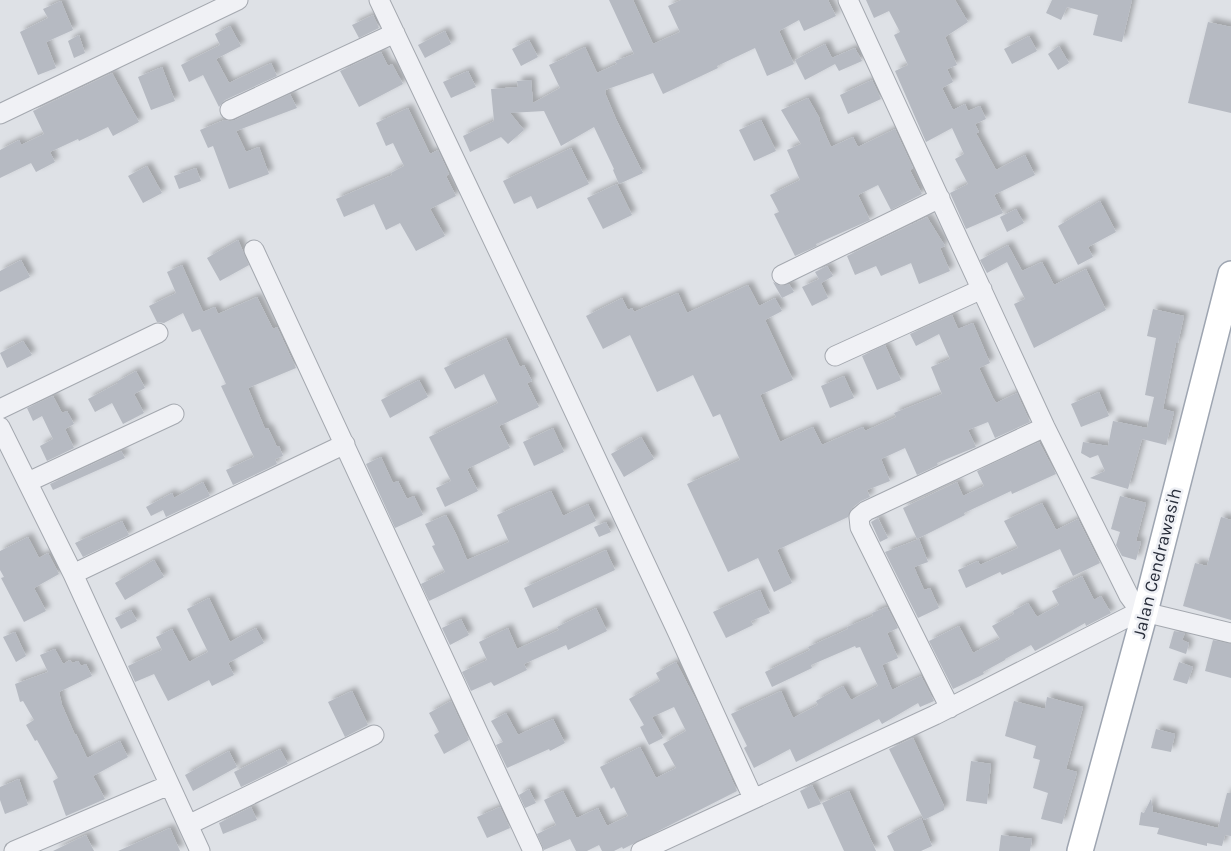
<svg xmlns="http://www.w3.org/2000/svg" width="1231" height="851" viewBox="0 0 1231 851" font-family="Karla,sans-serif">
<defs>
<filter id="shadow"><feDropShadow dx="4.5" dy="-4.5" stdDeviation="2.5" flood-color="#0004"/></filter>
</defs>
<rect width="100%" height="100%" fill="#dee1e6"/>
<path fill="#b6bac2" filter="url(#shadow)" d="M609,0H633L653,44L680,32L668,6L681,0H828L836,16L804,31L799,20L779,31L794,64L767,76L755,48L717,66L718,68L663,94L653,73L605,90L606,92L605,93L616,119L643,173L619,184L613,170L614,169L594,127L561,146L544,111L510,113L524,130L508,144L501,137L470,152L463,136L494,121L491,89L518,87L517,81L531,80L533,103L560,88L549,65L567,57L566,56L585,47L597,73L617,64L615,61L634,54Z
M866,0H955L968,22L945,37L957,65L947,69L953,82L942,88L953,110L965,104L968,111L980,106L986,119L975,124L979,132L976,133L996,170L1025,155L1035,175L994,195L1003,213L966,229L950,193L968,184L955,159L964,154L952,128L926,142L895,71L908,65L894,35L900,32L889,11L874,18Z
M1052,0H1132L1122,42L1093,35L1098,15L1067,7L1061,20L1046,13Z
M61,1L73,30L46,42L56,68L38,75L20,32L48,18L43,9Z
M373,15L379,28L359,38L352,25Z
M1208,22L1231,27V113L1188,103Z
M230,26L241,46L216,59L229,83L271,63L277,76L225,100L219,107L203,75L189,82L181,65L220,45L215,34Z
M445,31L451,44L425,58L418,45Z
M79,35L85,53L74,58L68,41Z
M1029,36L1037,51L1012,64L1004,49Z
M529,40L538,57L521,66L512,49Z
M825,44L832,58L855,48L862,61L839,71L835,64L805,80L795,60Z
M1059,46L1069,63L1058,70L1048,54Z
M381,52L388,66L392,64L403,84L359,107L340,71Z
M162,67L175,101L151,110L138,77Z
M468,71L476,87L451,98L443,82Z
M112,73L139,122L113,136L108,127L79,141L78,139L50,152L55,162L36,172L31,163L0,178V150L19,140L21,145L44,134L33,111Z
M872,80L881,99L848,114L840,95Z
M290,94L297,108L236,131L246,152L259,147L269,174L229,189L213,146L208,148L200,130L224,120L230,121L235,120Z
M808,98L820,119L819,120L831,147L853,137L858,147L895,129L913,168L910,170L922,194L891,210L878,185L858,195L870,220L816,244L817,246L795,256L774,214L779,212L770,195L800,180L787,150L801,144L781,110Z
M408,108L430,154L438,150L449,174L446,176L456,196L430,209L445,236L416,251L400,223L386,230L374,204L344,217L336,199L392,175L391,173L404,166L393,143L386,146L376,123Z
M761,120L776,151L754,161L739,130Z
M571,148L589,184L537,209L531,196L514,204L503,181Z
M147,166L162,193L143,203L128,176Z
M196,168L201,181L179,189L174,176Z
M617,184L632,215L603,229L587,198Z
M1100,201L1116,232L1088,247L1093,257L1078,265L1058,226Z
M1016,209L1024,223L1007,232L1000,217Z
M927,217L945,246L940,248L950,271L919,284L911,263L881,276L876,266L855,275L847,256Z
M238,240L249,265L220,281L207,258Z
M1008,245L1022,271L1042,262L1054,285L1086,269L1106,310L1034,348L1014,304L1025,299L1007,262L987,273L980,260Z
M21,260L30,277L0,292V271Z
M182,265L203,312L215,307L218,314L257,297L273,329L277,327L296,368L248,388L265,429L268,428L277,447L279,446L283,456L275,459L277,464L233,485L226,470L254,457L221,386L226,384L200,329L192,332L183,313L164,323L157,322L149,306L176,293L167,272Z
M827,266L833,276L821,283L828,298L812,306L802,287L819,279L815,272Z
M773,282L781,286L789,284L794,292L782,298Z
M748,285L759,306L775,298L782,311L765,320L793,380L760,395L780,442L813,427L822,445L863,427L865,431L896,417L894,413L942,394L931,367L950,359L939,334L916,346L910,334L952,315L958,329L973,323L990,363L979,368L993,398L996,403L1017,393L1030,422L995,438L988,422L968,430L976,447L937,463L938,465L917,475L905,448L881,459L890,481L867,490L870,497L861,501L852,508L848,517L777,550L792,583L774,592L758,558L728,572L687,484L740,460L720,414L713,417L693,375L657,392L630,335L603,349L586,316L622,298L628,310L632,308L634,312L678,293L687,313Z
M1153,309L1184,316L1178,343H1176L1163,409L1174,412L1166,445L1142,439L1128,489L1090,478L1105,471L1098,455L1090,458L1081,453L1083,442L1108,446L1113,421L1147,428L1154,397L1145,395L1156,338L1147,336Z
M506,338L520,367L524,365L532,381L527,383L539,407L499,426L510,448L467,469L478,491L445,507L436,488L451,481L429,437L498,403L484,374L455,389L444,368Z
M23,341L32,355L7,368L0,353Z
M885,345L901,380L877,390L862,356Z
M136,371L145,388L134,394L144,413L123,424L112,403L95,412L88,399L118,383V381Z
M844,376L854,398L830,408L821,386Z
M419,380L428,397L390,418L381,400Z
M1099,392L1109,416L1081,427L1071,404Z
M53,396L62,413L67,411L74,424L65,429L74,448L47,461L40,446L53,439L42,416L33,421L27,408Z
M553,428L564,452L534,466L523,442Z
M641,437L654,459L624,477L611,454Z
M1039,442L1056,474L1012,494L1011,491L964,513L965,515L917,539L903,508L957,482L963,496L984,486L977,471Z
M121,451L125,458L53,490L50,484Z
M381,457L393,483L398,481L407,499L414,496L423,515L395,528L366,464Z
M203,482L210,496L166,517L163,510L151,516L146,507L172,493L174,498Z
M551,491L563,516L588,504L596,521L429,601L421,584L445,572L432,546L435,545L425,524L446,515L456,534L467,560L509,542L497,515Z
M1120,496L1146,503L1136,541L1141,542L1136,560L1122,556L1116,545L1120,532L1111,529Z
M1042,503L1056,530L1078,519L1100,563L1073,576L1060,549L1002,575L1000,572L966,588L958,570L978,561L980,565L1018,548L1004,521Z
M1221,517L1231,520V620L1183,606L1195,563L1207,566Z
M878,518L888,538L880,542L871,522Z
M122,521L129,535L83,557L75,543Z
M606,522L611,532L599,537L594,527Z
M28,537L39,558L48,553L59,574L34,588L46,611L24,622L1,578L4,577L0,570V551Z
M919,539L928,562L914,567L924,590L930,588L939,608L918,618L885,552Z
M606,550L615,570L533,608L524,588Z
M154,560L164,577L125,600L115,583Z
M1082,576L1094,600L1101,596L1111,613L1086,626L1085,623L1035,651L1031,645L1005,659V660L983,672L984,674L953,689L929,641L959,626L973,653L1000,639L992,626L1014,614L1013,611L1028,603L1037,617L1059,605L1052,591Z
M760,590L770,613L751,621L753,625L726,638L713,612Z
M209,598L230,642L256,628L264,643L228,663L234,675L212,686L209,680L168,701L154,674L135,682L128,666L162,650L156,637L172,629L189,662L208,652L187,609Z
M887,607L898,628L887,633L898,658L882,665L892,690L921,676L934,701L920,707L918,703L882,724L879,719L796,762L790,749L754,768L744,748L747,746L731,714L781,691L793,718L818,705L816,701L843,686L851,700L878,686L860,647L856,648L855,646L811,665L812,668L772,687L765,672L810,650L808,647L848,629L847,627L873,616L872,613Z
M596,608L607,631L568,650L566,645L524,664L527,670L494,686L491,682L471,691L462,672L487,660L479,642L508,628L517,649L559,630L557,627Z
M131,610L137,621L121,629L115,618Z
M461,619L469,635L450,645L442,628Z
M1174,631L1185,633L1182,640L1189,643L1186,654L1169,648Z
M15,632L26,656L16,662L3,637Z
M1213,640L1231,644V678L1205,671Z
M55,649L63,664L70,660L72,663L78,661L81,666L86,664L92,676L59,692L62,705L75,735L76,734L87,758L120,741L128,757L93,776L105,799L66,816L53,781L58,778L37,740L35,741L26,725L34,720L23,701L20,702L15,684L48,672L40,655Z
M676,662L697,702L737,791L623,849L622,847L614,851H602L599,845L587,851H576L570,839L544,850L537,834L556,825L544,800L563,791L576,817L577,818L598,808L607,826L628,816L614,787L611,789L600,767L640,747L656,778L676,768L663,744L686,731L674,707L652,717L663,738L649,745L640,727L644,725L629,699L660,681L656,673Z
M1179,662L1193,667L1187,684L1173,680Z
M352,691L368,725L345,737L328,702Z
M1047,697L1083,707L1066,769L1077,772L1062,824L1041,819L1048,793L1033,788L1040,760L1033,758L1036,746L1005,736L1014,701L1045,709Z
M451,701L469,740L444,754L434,735L439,732L429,713Z
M506,713L518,735L553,719L565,743L550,751L549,749L507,768L496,745L503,742L491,721Z
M1156,729L1175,734L1171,752L1151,748Z
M913,738L944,806V810L924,820L889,749Z
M280,749L288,764L241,787L234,772Z
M229,751L237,767L193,791L185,775Z
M971,761L991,764L987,804L966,801Z
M19,779L28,805L5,814L0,800V787Z
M812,785L821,804L808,809L800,791Z
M529,789L536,803L525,808L519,795Z
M849,791L876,851H844L822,803Z
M1227,793H1231V836L1225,835L1222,846L1207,843V846L1157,834L1159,828L1139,825L1141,812L1144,813L1151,799L1153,812L1218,828Z
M251,807L257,820L223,834L219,823Z
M500,807L510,828L487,838L477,817Z
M921,818L932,846L921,851H894L887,836Z
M170,828L180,851H118Z
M86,835L94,851H53Z
M1001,835L1032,839L1030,851H999Z"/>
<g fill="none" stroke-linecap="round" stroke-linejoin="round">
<g stroke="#a4a8af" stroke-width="21">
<path id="minor" d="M379,0L543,345L677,631L753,798
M848,0L1045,427L1129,596L1140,611L1231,633
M230,110L395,33
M0,114L238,0
M254,250L533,851
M782,275L940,198
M835,356L982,289
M0,409L158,333
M0,427L73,574L200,851
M28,482L174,414
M73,574L345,444
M950,708L860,527L859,517L866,511L1045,427
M188,825L374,735
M14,851L169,785
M641,851L935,715L1140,611"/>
</g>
<g stroke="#9ea5b1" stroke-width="28">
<path id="major" d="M1080,851L1145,612L1231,274"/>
</g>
<use href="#minor" stroke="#f0f1f5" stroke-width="19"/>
<use href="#major" stroke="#fff" stroke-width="25"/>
</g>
<g text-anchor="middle" stroke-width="5" stroke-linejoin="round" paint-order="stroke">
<g font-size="18" fill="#292e3b" stroke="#edeff4">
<text transform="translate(1157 563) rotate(-76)" y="6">Jalan Cendrawasih</text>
</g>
</g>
</svg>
